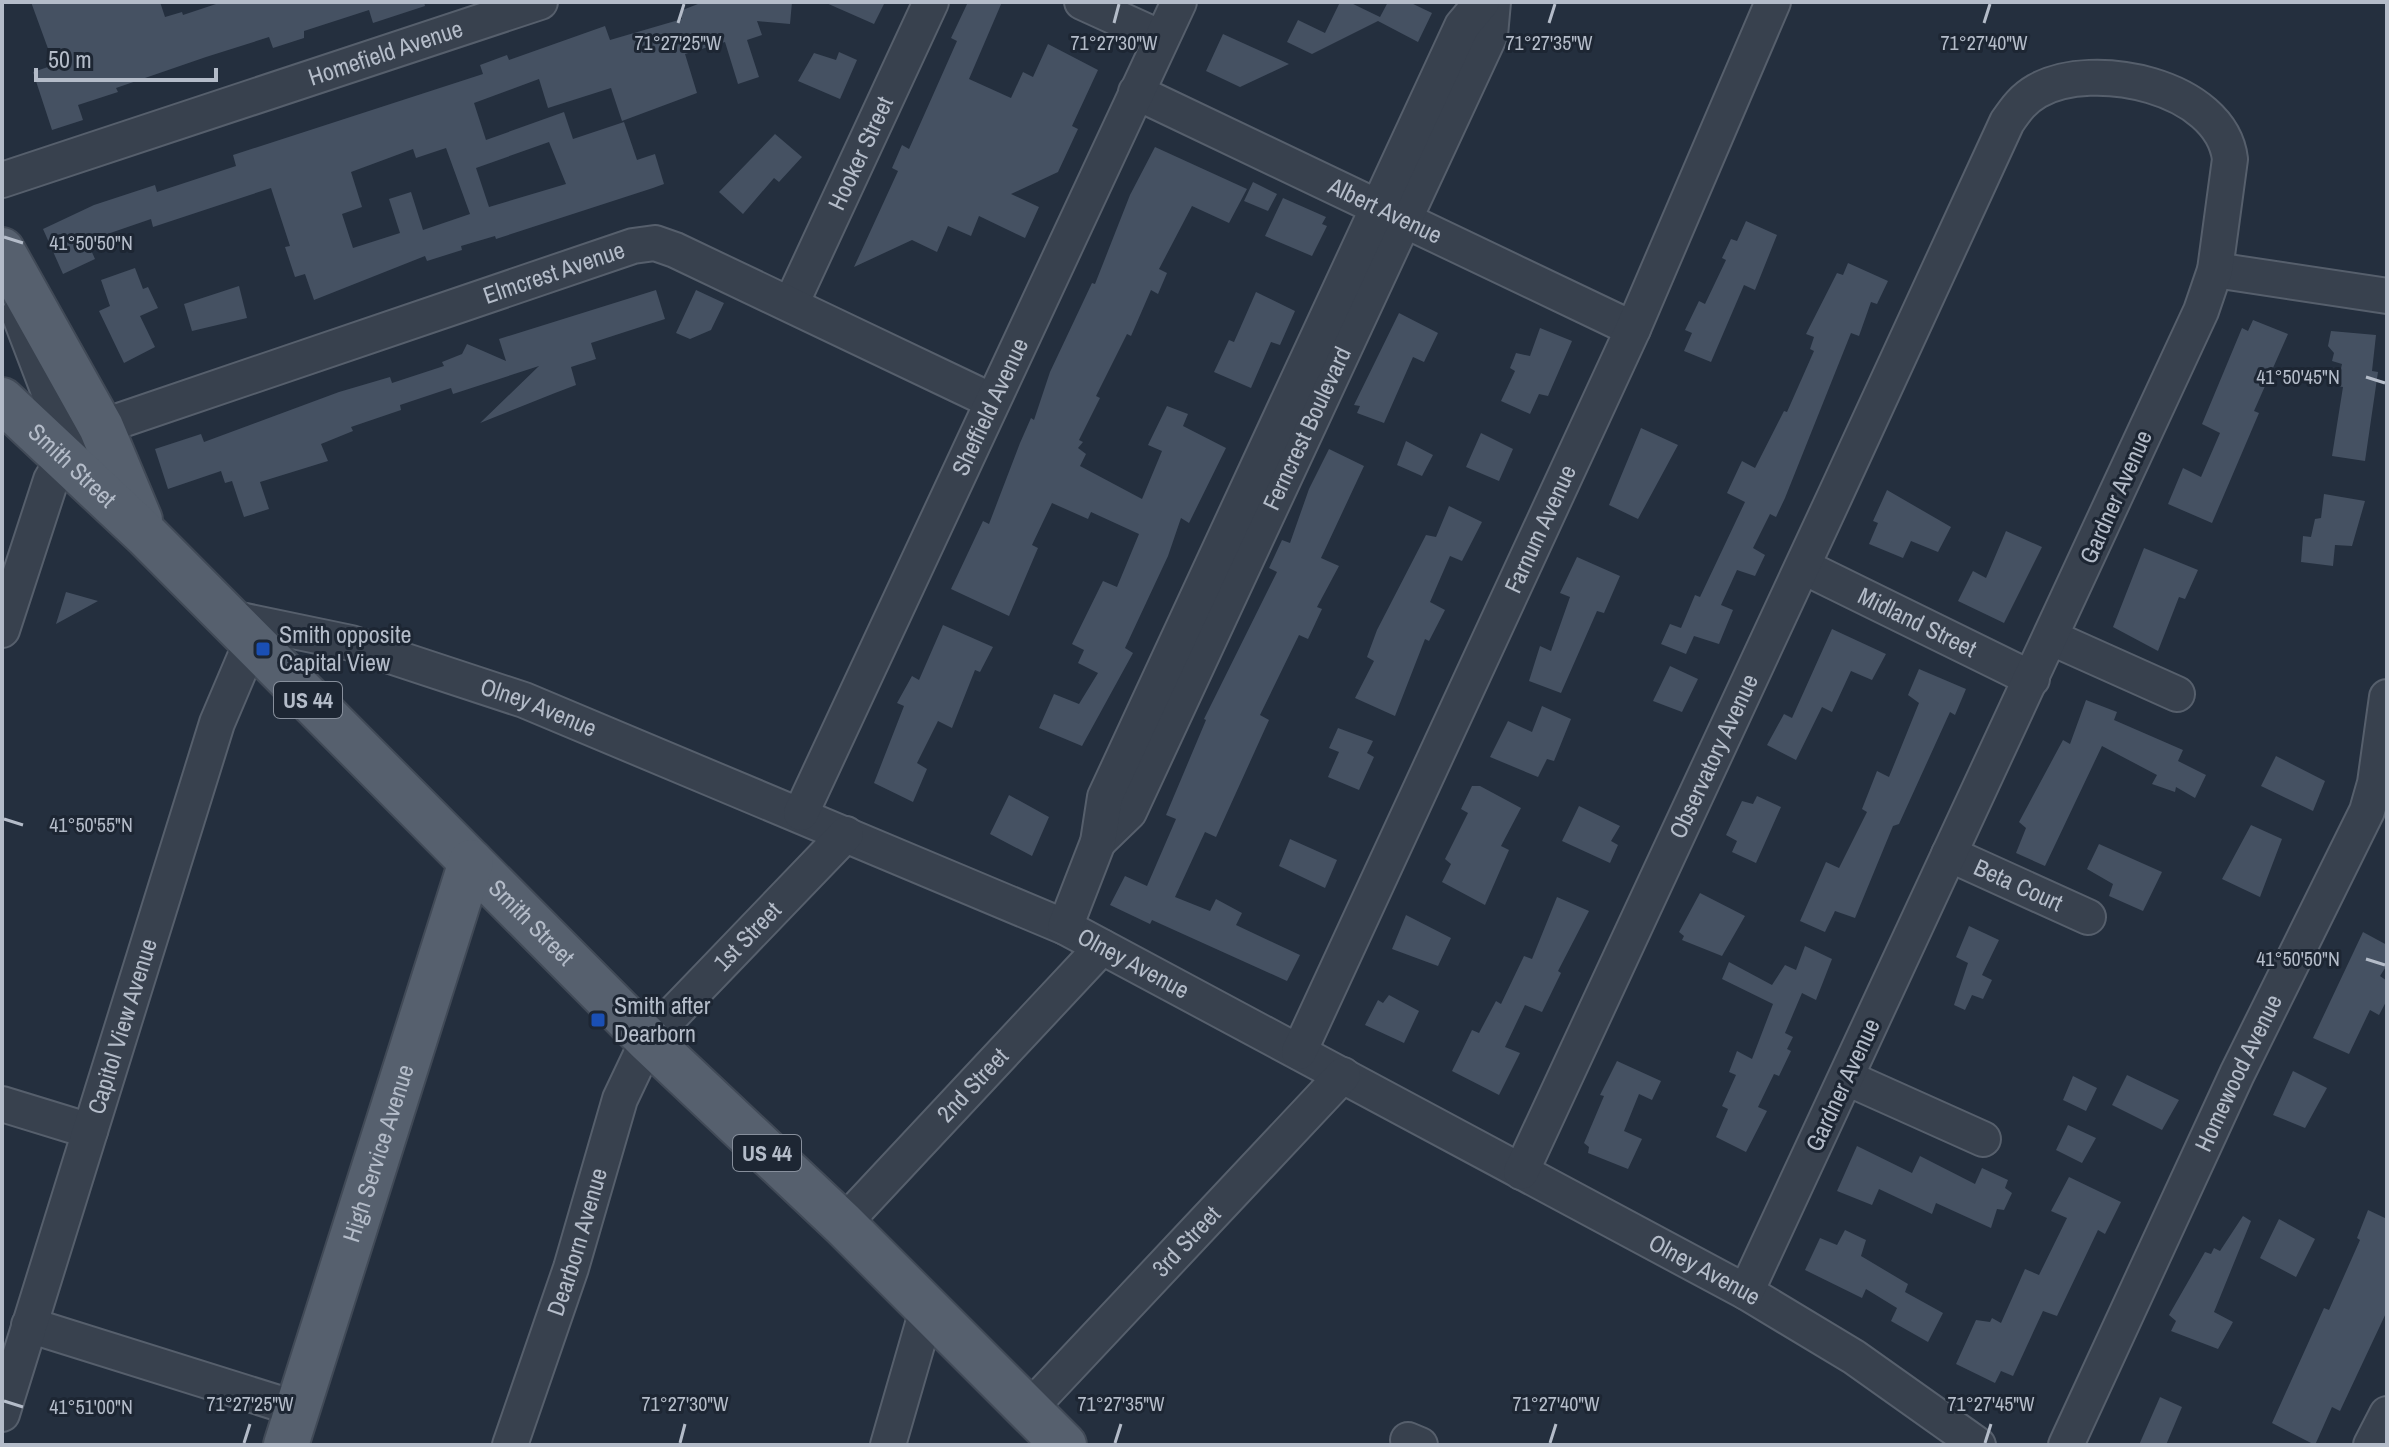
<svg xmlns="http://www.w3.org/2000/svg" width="2389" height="1447" viewBox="0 0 2389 1447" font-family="'Archivo Narrow',sans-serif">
<rect width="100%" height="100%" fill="#242f3e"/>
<path fill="#455162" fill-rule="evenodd" d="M31,2H160L165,17L182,12L183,15L222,2H424L425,6L373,23L369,10L304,31V38L273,48L269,37L206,57L116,88L118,92L78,105L83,120L52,130L33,72L54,65Z
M703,2H792L790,24L757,21L762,35L747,40L759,77L738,84L725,42L685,54L697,93L622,121L611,88L548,108L539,79L474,103L486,140L564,112L573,139L624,122L637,160L655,154L664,184L653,188L496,239L495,236L461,246L462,250L427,261L425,256L314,300L305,274L295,277L285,247L290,246L271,188L153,227L151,219L87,241L95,259L63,274L43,229L94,205L155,185L157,192L236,166L233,155L483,74L480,65L507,55L509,60L605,26L610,40L682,19L680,11ZM549,142L566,184L489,207L476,168ZM446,148L470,214L423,230L411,192L389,199L400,233L353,248L342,214L362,207L351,172L413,149L416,158Z
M824,2H885L874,24Z
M968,2H1002L969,79L1011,98L1023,72L1033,77L1048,44L1098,70L1072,126L1078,129L1058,172L1011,194L1039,207L1025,238L979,216L971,236L948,226L937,252L912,240L854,267L898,171L892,168L902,145L909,149L957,41L951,38Z
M1340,2H1349L1380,17L1388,2H1409L1432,13L1418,42L1378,21L1312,54L1287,42L1298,20L1325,33Z
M1223,34L1289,64L1240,87L1206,71Z
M839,52L857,60L840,99L798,81L814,53L836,60Z
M775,134L802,157L779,182L774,178L743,214L719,192Z
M1155,147L1247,189L1229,223L1192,206L1159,269L1167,273L1158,294L1151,290L1131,336L1127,334L1096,396L1100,398L1079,440L1083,442L1078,448L1086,454L1080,466L1142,499L1162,451L1148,445L1167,406L1188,414L1183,426L1226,448L1189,523L1181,518L1168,556L1125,648L1133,653L1082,746L1039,728L1054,694L1079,704L1098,673L1078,663L1084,650L1072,644L1103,581L1117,587L1139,534L1091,512L1088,519L1052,503L1032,545L1038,548L1009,616L951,589L983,521L989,524L1020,443L1031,418L1034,420L1050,372L1092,283L1095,284L1130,195Z
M1253,182L1277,194L1268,211L1244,201Z
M1283,198L1326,217L1322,224L1327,226L1312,256L1265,236Z
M1746,221L1777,235L1755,290L1744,285L1711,362L1684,351L1692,333L1685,330L1699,301L1705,304L1726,260L1722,258L1731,239L1737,241Z
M1848,263L1888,281L1877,304L1871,302L1859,336L1851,333L1785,498L1776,517L1770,514L1753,548L1765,555L1755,576L1737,570L1721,605L1733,610L1719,644L1694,636L1686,654L1661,644L1670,624L1681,628L1695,595L1700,597L1745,502L1727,493L1742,461L1755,468L1784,411L1787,412L1814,351L1810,349L1814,337L1806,334L1837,273L1843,275Z
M135,268L143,289L148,287L158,308L140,316L155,347L124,363L99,311L110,306L101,280Z
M239,286L247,318L192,331L184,304Z
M656,290L665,319L591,343L596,359L571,367L576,385L555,393L480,423L539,366L453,394L451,388L400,405L401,410L351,427L353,431L321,444L328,461L260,482L269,509L244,517L232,481L225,483L221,471L168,489L155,449L201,434L204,442L339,392L390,377L392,383L444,366L442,362L462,354L467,344L506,361L499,339Z
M696,290L724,303L711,330L690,339L676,333Z
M1256,292L1295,311L1280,345L1271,342L1251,388L1214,372L1229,340L1234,342Z
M1399,313L1438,333L1424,362L1413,357L1384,423L1357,413L1360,406L1354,405Z
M2253,320L2288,334L2254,411L2259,413L2212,523L2168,504L2183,468L2201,477L2220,433L2202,424L2242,328L2248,331Z
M1540,328L1572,341L1548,396L1539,394L1530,414L1501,401L1515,371L1510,368L1516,353L1530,356Z
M2331,331L2376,335L2372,371L2378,372L2365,461L2332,456L2343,387L2337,386L2342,364L2332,361L2334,353L2328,346Z
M1641,428L1678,445L1638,519L1609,505Z
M1481,433L1513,449L1499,481L1466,467Z
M1406,441L1433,455L1422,476L1397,465Z
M1329,449L1364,466L1321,558L1339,566L1317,607L1322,609L1308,639L1299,635L1260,715L1269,720L1216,837L1205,832L1175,897L1210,911L1216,899L1242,913L1236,925L1300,955L1287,981L1152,920L1150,924L1110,905L1125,876L1147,886L1176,819L1166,815L1206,720L1204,719L1277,572L1269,568L1282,540L1290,543L1309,489Z
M1887,490L1951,527L1938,552L1911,541L1903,558L1869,544L1878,523L1873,521Z
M2324,494L2365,501L2352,546L2335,545L2333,566L2301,562L2303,536L2311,537L2315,519L2321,518Z
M1449,506L1482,522L1462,561L1450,556L1430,602L1445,610L1429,641L1425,639L1395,716L1355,698L1374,661L1367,657L1377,630L1426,535L1436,537Z
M2006,531L2042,547L2004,623L1958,601L1973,571L1986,578Z
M2144,548L2198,570L2185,599L2179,597L2158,651L2113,627Z
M1577,557L1620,576L1604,613L1597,611L1561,693L1529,681L1540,646L1551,651L1570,597L1560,593Z
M66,592L98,601L56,624Z
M943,625L993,647L980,672L975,670L952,728L938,721L917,763L927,769L913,802L874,783L904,706L897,703L912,676L919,680Z
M1832,629L1886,654L1872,680L1851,671L1832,712L1822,707L1796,760L1767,745L1784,714L1792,718Z
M1670,666L1698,679L1682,712L1653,701Z
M1919,669L1966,689L1955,715L1950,712L1899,824L1893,826L1855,918L1835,911L1825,932L1800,921L1826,862L1839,868L1867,812L1862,809L1877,771L1889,777L1919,703L1908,695Z
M2086,700L2117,712L2114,720L2183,750L2178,761L2206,775L2195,798L2176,787L2175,792L2152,784L2157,775L2102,746L2045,866L2016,853L2026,828L2019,822L2063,740L2070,744Z
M1542,706L1571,719L1554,761L1547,759L1538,777L1490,757L1508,721L1532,732Z
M1338,728L1373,741L1367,753L1374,757L1359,790L1328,777L1339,752L1329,748Z
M2276,756L2325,781L2313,811L2261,786Z
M1472,786H1480L1521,808L1501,846L1509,850L1485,905L1442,882L1451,864L1445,859L1468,813L1461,809Z
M1009,795L1049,817L1032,856L990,834Z
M1757,796L1781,807L1756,863L1732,852L1737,841L1726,835L1742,801L1753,804Z
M1579,806L1620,826L1611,841L1618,845L1610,863L1562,841Z
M2251,825L2282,839L2260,897L2222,879Z
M1290,839L1337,860L1325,888L1279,866Z
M2099,844L2162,872L2143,911L2109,896L2113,884L2087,869Z
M1700,893L1745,916L1722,956L1682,940L1684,936L1679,932Z
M1557,897L1589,911L1558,971L1561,973L1542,1012L1525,1005L1505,1047L1520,1053L1499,1095L1452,1071L1472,1030L1479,1033L1496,1001L1501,1004L1524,956L1532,959Z
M1406,915L1451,938L1438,966L1392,949Z
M1969,926L1999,940L1982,975L1992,980L1983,999L1972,995L1965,1010L1954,1005L1968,963L1956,957Z
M2363,932L2387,945V965L2380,976L2387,981V1000L2379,1015L2370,1010L2349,1054L2313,1038Z
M1805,946L1832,959L1816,1000L1802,993L1785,1033L1793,1037L1787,1049L1791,1051L1779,1076L1774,1074L1758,1107L1767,1111L1746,1152L1716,1137L1728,1109L1722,1106L1736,1075L1729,1072L1737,1051L1752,1059L1773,1004L1722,979L1729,962L1772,985L1785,965L1796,970Z
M1389,995L1419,1011L1404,1043L1365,1025L1378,1000L1383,1003Z
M1617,1061L1661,1081L1652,1100L1639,1094L1624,1131L1642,1139L1628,1169L1588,1153L1589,1147L1584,1143L1604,1096L1600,1095Z
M2293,1071L2327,1088L2305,1128L2273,1115Z
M2127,1075L2179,1100L2162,1130L2112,1105Z
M2073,1076L2097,1088L2086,1111L2063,1100Z
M2068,1125L2096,1138L2082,1163L2056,1150Z
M1857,1146L1912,1173L1920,1156L1975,1184L1982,1168L2008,1180L2005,1188L2012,1193L2004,1210L1997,1209L1991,1228L1936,1203L1932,1214L1879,1189L1872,1205L1837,1191Z
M2069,1177L2121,1202L2105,1234L2098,1230L2057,1316L2043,1311L2013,1376L2001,1371L1995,1383L1956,1364L1976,1320L1990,1322L1992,1318L2001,1323L2025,1269L2039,1275L2067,1218L2051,1211Z
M2368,1210L2387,1219V1311L2340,1411L2332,1407L2315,1445L2272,1423L2324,1308L2329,1310L2360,1240L2357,1238Z
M2243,1216L2251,1221L2214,1312L2233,1322L2218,1349L2171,1331L2176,1321L2169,1315L2205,1252L2211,1254L2214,1248L2220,1251Z
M2279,1219L2315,1239L2296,1277L2260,1258Z
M1845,1230L1866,1240L1861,1256L1908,1284L1905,1292L1943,1313L1928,1342L1891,1321L1897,1308L1866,1289L1862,1298L1805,1270L1820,1238L1837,1245Z
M2160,1397L2182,1407L2166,1445H2139Z"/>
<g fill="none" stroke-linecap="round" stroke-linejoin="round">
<g stroke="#565f6c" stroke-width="38">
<g id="minor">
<path d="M1082,2L1161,38"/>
<path id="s1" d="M1136,92L1633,329"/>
<path id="s2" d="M2,180L540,2"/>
<path d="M2215,270L2387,296"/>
<path id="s3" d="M791,304L931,2"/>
<path d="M19,314L58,416L64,458"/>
<path id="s4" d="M1804,567L2032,679"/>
<path id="s5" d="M226,617L351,643L524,700L1065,927L1746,1292L1854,1357L1978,1445"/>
<path id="s6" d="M2,630L51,480L64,458L104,426L633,246L655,243L675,250L992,401"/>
<path d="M2052,638L2177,694"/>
<path id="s7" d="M801,813L1179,2"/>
<path id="s8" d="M1098,842L1129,812L1490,35L1493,2"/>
<path id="s9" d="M1949,854L2088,917"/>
<path d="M1065,927L1098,842L1105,797L1462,26L1482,2"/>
<path id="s10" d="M1299,1052L1633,329L1773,2"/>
<path d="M1847,1078L1983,1139"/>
<path d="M2,1104L90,1131"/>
<path id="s11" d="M1521,1172C1683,821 1847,473 2007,122C2016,109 2023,99 2037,91C2093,59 2221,86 2230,159L2215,270L2201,311L1746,1292"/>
<path id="s12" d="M843,1224L1102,947"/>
<path d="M29,1325L297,1409"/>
<path id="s13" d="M1029,1409L1343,1075"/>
<path id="s14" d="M2,1414L217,723L251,643"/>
<path d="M1408,1440L1420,1445"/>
<path id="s15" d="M510,1445L571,1268L620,1099L648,1040L846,834"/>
<path d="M888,1445L927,1310"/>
<path id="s16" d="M2066,1445L2237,1074L2367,811L2375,783L2387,697"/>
<path d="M2371,1445L2387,1414"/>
</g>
</g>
<g stroke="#414a57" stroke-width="48">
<g id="major">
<path d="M2,250L101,427L140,520"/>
<path id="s17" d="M2,400L147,536L648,1040L843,1224L1064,1445"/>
<path id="s18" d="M286,1445L471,862"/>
</g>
</g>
<use href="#minor" stroke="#38414e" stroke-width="34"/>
<use href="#major" stroke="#56606e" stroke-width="44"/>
</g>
<path fill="none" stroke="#b4bcc9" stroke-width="3" d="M678,23L684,4M1114,23L1119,4M1549,23L1555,4M1984,23L1990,4M4,237L23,243M2366,377L2385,383M4,819L23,825M2366,959L2385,965M4,1401L23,1407M244,1443L250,1424M680,1443L685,1424M1115,1443L1121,1424M1550,1443L1556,1424M1985,1443L1991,1424"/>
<g fill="#1a4fb4" stroke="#1d2633" stroke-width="3">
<rect x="255" y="641" width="16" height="16" rx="4"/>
<rect x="590" y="1012" width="16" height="16" rx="4"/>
</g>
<g text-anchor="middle" stroke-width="6" stroke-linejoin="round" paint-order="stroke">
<g fill="#1d2633" stroke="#878f9c" stroke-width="2">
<rect x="274" y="682" width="68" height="36" rx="6"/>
<rect x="733" y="1135" width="68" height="36" rx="6"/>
</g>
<g font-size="22" font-weight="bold" fill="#b4bcc9">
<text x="308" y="708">US 44</text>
<text x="767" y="1161">US 44</text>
</g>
<g font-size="24" fill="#b4bcc9" stroke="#1d2633">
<text dy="8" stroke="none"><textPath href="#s2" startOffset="404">Homefield Avenue</textPath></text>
<text dy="8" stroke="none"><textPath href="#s3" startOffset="166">Hooker Street</textPath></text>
<text dy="8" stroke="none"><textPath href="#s1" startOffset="276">Albert Avenue</textPath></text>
<text dy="8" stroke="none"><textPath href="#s6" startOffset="710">Elmcrest Avenue</textPath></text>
<text dy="8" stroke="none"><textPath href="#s7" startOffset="448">Sheffield Avenue</textPath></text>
<text dy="8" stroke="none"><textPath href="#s8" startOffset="466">Ferncrest Boulevard</textPath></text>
<text dy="8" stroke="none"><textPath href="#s17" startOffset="96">Smith Street</textPath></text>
<text transform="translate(2116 497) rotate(-66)" y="8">Gardner Avenue</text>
<text dy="8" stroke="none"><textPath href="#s10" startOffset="576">Farnum Avenue</textPath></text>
<text dy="8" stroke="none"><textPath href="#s4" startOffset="126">Midland Street</textPath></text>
<text dy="8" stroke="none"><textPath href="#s5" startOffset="326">Olney Avenue</textPath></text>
<text dy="8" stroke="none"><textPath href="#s11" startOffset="458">Observatory Avenue</textPath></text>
<text dy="8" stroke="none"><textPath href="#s9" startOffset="76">Beta Court</textPath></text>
<text dy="8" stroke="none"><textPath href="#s17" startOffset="744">Smith Street</textPath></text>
<text dy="8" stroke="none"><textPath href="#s15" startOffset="572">1st Street</textPath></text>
<text dy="8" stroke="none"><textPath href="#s5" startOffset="974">Olney Avenue</textPath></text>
<text dy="8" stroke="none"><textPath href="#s14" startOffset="406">Capitol View Avenue</textPath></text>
<text dy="8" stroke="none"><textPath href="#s16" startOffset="410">Homewood Avenue</textPath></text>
<text transform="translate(1843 1085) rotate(-65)" y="8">Gardner Avenue</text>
<text dy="8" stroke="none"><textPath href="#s12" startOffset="190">2nd Street</textPath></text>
<text dy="8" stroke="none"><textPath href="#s18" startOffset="306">High Service Avenue</textPath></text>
<text dy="8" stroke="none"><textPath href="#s15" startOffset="214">Dearborn Avenue</textPath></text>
<text dy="8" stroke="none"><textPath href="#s13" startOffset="230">3rd Street</textPath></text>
<text dy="8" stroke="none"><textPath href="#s5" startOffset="1622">Olney Avenue</textPath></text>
</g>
<g font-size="24" fill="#b4bcc9" stroke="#1d2633" text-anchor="start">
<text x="279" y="643">Smith opposite<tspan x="279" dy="28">Capital View</tspan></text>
<text x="614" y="1014">Smith after<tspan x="614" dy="28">Dearborn</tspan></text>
</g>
</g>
<g font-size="20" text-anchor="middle" fill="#b4bcc9" stroke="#1d2633" stroke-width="6" stroke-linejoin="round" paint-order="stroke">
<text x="678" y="50">71°27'25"W</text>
<text x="1114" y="50">71°27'30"W</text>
<text x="1549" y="50">71°27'35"W</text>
<text x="1984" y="50">71°27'40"W</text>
<text x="91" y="250">41°50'50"N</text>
<text x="2298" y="384">41°50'45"N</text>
<text x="91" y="832">41°50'55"N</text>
<text x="2298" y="966">41°50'50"N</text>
<text x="250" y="1411">71°27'25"W</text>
<text x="685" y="1411">71°27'30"W</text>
<text x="1121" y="1411">71°27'35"W</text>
<text x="1556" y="1411">71°27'40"W</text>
<text x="1991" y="1411">71°27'45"W</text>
<text x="91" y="1414">41°51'00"N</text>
</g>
<rect width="2389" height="1447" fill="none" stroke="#b4bcc9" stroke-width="8"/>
<path d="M36 68v12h180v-12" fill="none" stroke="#b4bcc9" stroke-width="4"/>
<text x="48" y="68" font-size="24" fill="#b4bcc9" stroke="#1d2633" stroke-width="6" paint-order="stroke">50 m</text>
</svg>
